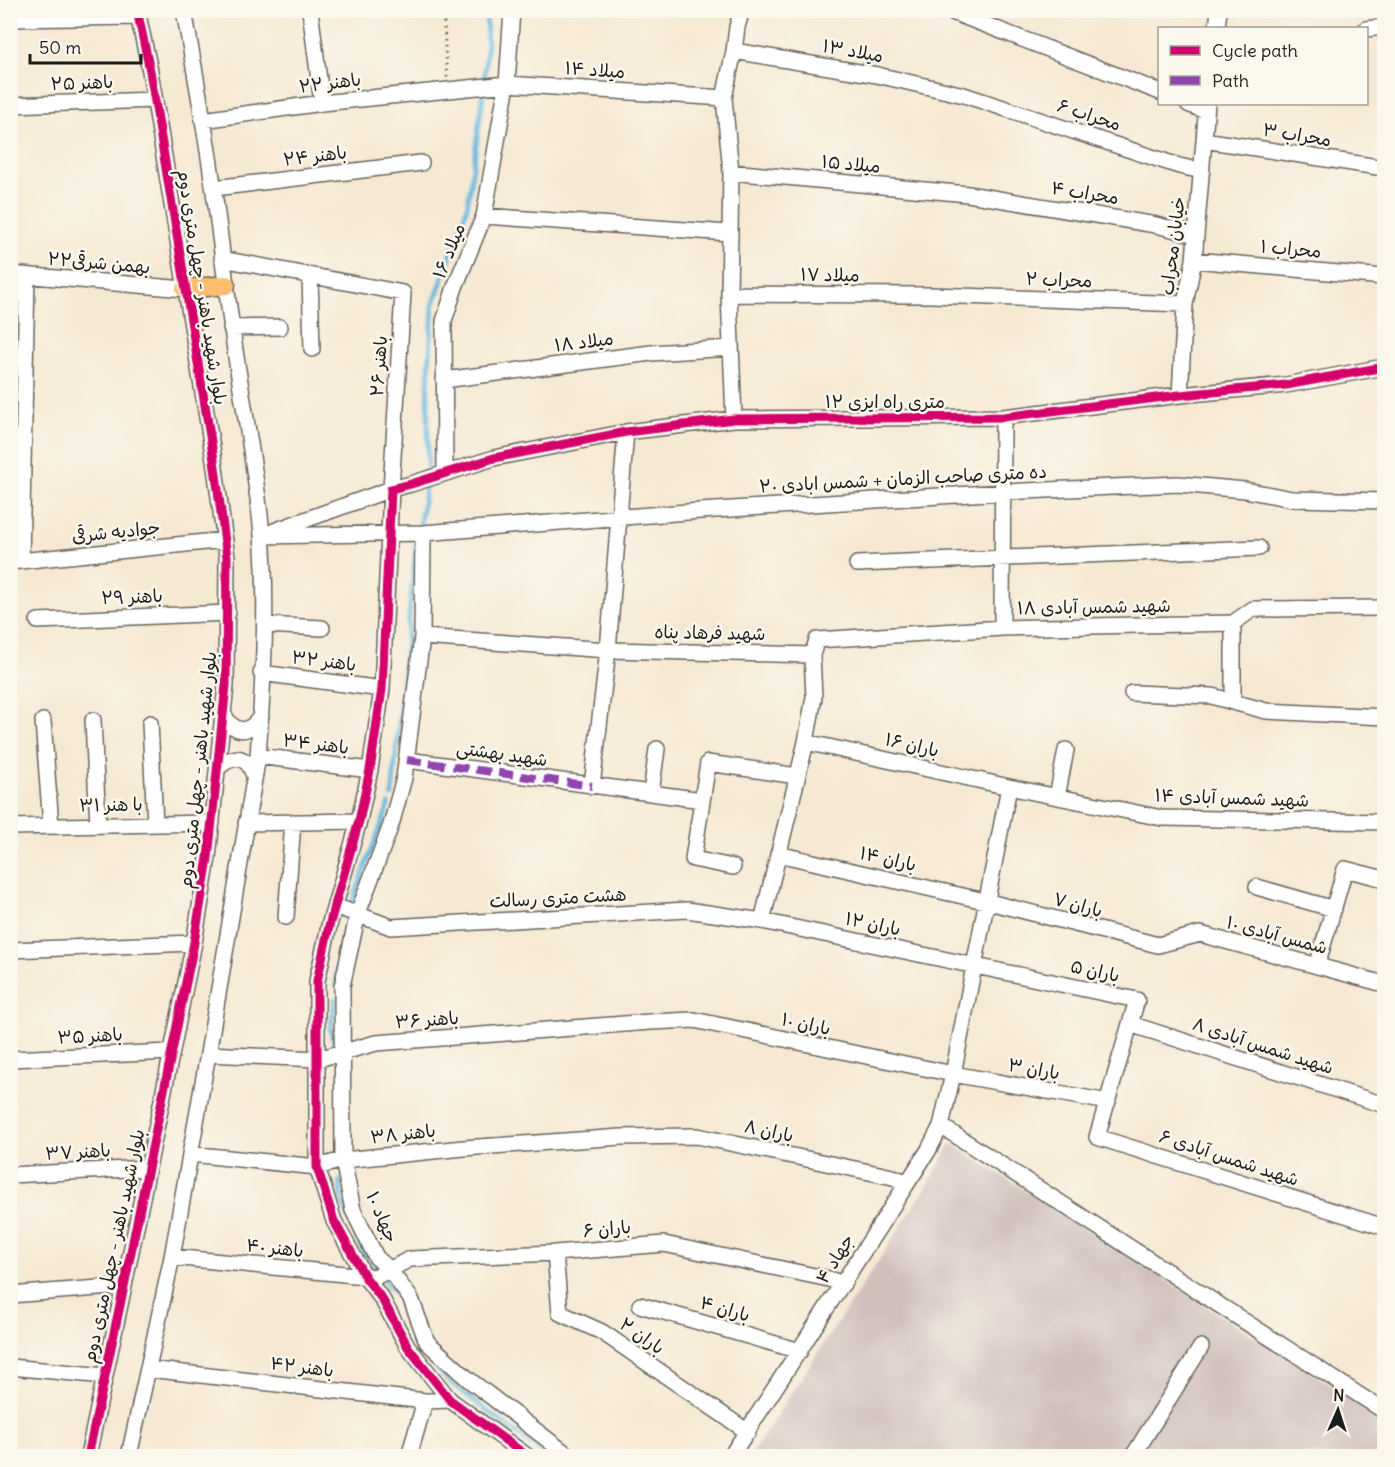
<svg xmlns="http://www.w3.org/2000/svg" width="1395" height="1467" viewBox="0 0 1395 1467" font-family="Delius,'Playpen Sans Arabic',sans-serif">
<rect width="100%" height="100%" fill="#fbf7ec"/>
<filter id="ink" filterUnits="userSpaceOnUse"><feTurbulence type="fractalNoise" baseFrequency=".0167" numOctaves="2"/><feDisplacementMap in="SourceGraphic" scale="12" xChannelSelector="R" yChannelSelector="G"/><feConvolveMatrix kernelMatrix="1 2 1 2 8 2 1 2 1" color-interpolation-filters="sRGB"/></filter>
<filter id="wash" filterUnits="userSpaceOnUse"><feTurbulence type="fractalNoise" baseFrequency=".008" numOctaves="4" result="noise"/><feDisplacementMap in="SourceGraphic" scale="24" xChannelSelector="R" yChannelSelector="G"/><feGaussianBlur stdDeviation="1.35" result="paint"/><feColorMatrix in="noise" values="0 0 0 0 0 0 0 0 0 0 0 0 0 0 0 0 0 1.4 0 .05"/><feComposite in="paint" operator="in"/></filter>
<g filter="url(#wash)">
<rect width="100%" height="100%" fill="#f6e9d3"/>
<path fill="#d0c0bc" d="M951,1143L1384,1419V1456H750L926,1188Z"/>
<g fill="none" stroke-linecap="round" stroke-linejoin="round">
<path stroke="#63b9e0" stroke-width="4.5" d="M428,475V385L433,306L467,208L482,104L487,47L486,10
M419,531L426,483
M392,796L416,542
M336,985C338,924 369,861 389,804
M335,999L330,1031L336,1049
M340,1180L341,1199L367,1261L400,1299L416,1343L448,1381L546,1456"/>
</g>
</g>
<g filter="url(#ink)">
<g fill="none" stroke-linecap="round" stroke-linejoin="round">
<g stroke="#68645c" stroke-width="18">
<path id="minor" d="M310,10L322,103
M947,10L1160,92
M10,19L138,17
M1217,28L1219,10
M1366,29L1384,27
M734,51L877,75L964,95L1179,166L1202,171
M1188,104L1206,111
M10,105L155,100
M203,120L322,103L507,84L724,98
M1204,140L1384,168
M731,172L968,194L1156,225L1196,235
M214,188L421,163
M484,216L729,233
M222,259L403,293L391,489L274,531
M1194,260L1384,277
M10,274L185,289
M310,276L312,349
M729,294L931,295L1185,304
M231,328L280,327
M444,380L651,353L731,348
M1180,395L1185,304L1194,260L1207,104
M734,419L729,294L731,172L724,98L734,51L737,27L742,10
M445,473L444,321L455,287L484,216L507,84L512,10
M423,533L422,637L404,778L391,825L358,913L342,986L343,1160L353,1210L376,1257L389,1269L411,1299L427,1342L468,1379L569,1456
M262,536L423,533L700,511L1004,492L1178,484L1245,490L1292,499L1384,501
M21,561L27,277
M10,562L225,540
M857,564L1259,548
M38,621L228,613
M1233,623V702L1266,711L1384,717
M265,625L322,628
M1002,628L1003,417
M422,637L608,650L812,655
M261,673L382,689
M1132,693L1212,696L1233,702
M224,715C235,734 248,735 261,716
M93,720L98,825
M43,721L51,826
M150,723L155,824
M806,742L1009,787L1162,818L1384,822
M258,756L370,770
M407,760L702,800
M218,768C234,753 247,755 254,776
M592,786L608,650L626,432
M651,793L657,749
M1057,797L1066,750
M246,823L359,821
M10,827L212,823
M778,854L989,902L1158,945L1200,934L1384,984
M733,867L693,859L708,763L797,776
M1257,887L1334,909
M335,906L391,927L687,910L762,921L1137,1000L1097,1137L1384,1227
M286,917L293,822
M762,921L806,742L814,697L812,655L817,640L1002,628L1233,623L1253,609L1384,608
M10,950L194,943
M1317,966L1345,869L1384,879
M1130,1024L1384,1105
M208,1054L318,1059L376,1043L650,1022L694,1020L953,1074L1108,1102
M10,1059L171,1052
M941,1126L1384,1411
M190,1154L317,1167L343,1160L464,1148L621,1137L697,1136L893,1177L906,1182
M10,1175L147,1168
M555,1253L560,1313L602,1332L748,1432
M172,1257L375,1277L410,1259L555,1253L664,1244L829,1279L843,1284
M10,1295L124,1286
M640,1305L800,1351
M10,1367L105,1376
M149,1369L425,1401L450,1400
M88,1456L124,1286L194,943L208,858L226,685L227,557L214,460L150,71L137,10
M129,1456L172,1257L208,1054L258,756C263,684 268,607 262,535C256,465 241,397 232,329C225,281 220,232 213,185C205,126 194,68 184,10
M409,1456L425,1401
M527,1456L450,1400L408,1347L382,1299L365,1277L334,1221L317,1167V981L329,926L359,821L370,770L382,689L391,489L411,484L494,458L626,432L734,419L1003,417L1180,395L1286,385L1384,367
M731,1456L928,1151L941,1126L953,1074L1009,787
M1133,1456L1201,1347"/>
</g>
<g stroke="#68645c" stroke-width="21">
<path id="major" d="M185,289L226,285"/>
</g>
<path stroke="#68645c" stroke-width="3" stroke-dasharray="1.5 4.5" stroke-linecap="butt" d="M443,10L447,78"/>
<use href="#minor" stroke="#fff" stroke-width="15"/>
<use href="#major" stroke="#fcbd6e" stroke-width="18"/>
<path stroke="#8e44ad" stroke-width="8" stroke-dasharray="15 8" stroke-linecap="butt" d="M407,760L592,786"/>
<g stroke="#fbf7ec" stroke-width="13">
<path id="cycleway" d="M88,1456L124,1286L194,943L208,858L226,685L227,557L214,460L150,71L137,10
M527,1456L450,1400L408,1347L382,1299L365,1277L334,1221L317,1167V981L329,926L359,821L370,770L382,689L391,489L411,484L494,458L626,432L734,419L1003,417L1180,395L1286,385L1384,367"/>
</g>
<use href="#cycleway" stroke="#d6006c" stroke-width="9"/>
</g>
</g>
<g text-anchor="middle" stroke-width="5" stroke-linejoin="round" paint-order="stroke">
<g font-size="18" fill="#1c1c1c" stroke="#fbf7ec">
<text transform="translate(853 51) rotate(10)" y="6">میلاد ۱۳</text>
<text transform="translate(595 70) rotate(4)" y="6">میلاد ۱۴</text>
<text transform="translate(82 83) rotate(-2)" y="6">باهنر ۲۵</text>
<text transform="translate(330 83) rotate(-7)" y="6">باهنر ۲۲</text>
<text transform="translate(1089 115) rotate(18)" y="6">محراب ۶</text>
<text transform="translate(1297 135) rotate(9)" y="6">محراب ۳</text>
<text transform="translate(315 156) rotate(-7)" y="6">باهنر ۲۴</text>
<text transform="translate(851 164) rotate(5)" y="6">میلاد ۱۵</text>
<text transform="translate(1085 193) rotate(9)" y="6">محراب ۴</text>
<text transform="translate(1173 246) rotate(-83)" y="6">خیابان محراب</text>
<text transform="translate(1291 249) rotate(5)" y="6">محراب ۱</text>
<text transform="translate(449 251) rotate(-68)" y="6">میلاد ۱۶</text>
<text transform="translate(99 263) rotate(5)" y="6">۲۲بهمن شرقی</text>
<text transform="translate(830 275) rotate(1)" y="6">میلاد ۱۷</text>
<text transform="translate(1059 280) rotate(2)" y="6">محراب ۲</text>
<text transform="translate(202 287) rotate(81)" y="6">بلوار شهید باهنر - چهل متری دوم</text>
<text transform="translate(584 342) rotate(-7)" y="6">میلاد ۱۸</text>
<text transform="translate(379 366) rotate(-86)" y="6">باهنر ۲۶</text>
<text x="885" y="408">۱۲ متری راه ایزی</text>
<text transform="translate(903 479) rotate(-3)" y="6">ده متری صاحب الزمان + شمس ابادی ۲۰</text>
<text transform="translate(116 532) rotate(-6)" y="6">جوادیه شرقی</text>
<text transform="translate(132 597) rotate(-2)" y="6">باهنر ۲۹</text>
<text transform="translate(1094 607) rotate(-1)" y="6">شهید شمس آبادی ۱۸</text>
<text transform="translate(710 633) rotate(1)" y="6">شهید فرهاد پناه</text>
<text transform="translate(324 661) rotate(7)" y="6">باهنر ۳۲</text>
<text transform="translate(316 744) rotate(7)" y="6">باهنر ۳۴</text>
<text transform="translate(912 745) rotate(13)" y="6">باران ۱۶</text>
<text transform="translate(502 754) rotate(8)" y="6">شهید بهشتی</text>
<text transform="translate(198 770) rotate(-84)" y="6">بلوار شهید باهنر - چهل متری دوم</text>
<text transform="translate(1232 798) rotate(2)" y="6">شهید شمس آبادی ۱۴</text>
<text transform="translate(111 805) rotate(-1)" y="6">با هنر ۳۱</text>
<text transform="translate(888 859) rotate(13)" y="6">باران ۱۴</text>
<text transform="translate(558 898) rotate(-3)" y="6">هشت متری رسالت</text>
<text transform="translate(1078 905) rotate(15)" y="6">باران ۷</text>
<text transform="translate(873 924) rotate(12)" y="6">باران ۱۲</text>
<text transform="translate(1277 935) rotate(15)" y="6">شمس آبادی ۱۰</text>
<text transform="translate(1095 971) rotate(12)" y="6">باران ۵</text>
<text transform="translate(427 1020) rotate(-4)" y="6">باهنر ۳۶</text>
<text transform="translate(806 1024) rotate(12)" y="6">باران ۱۰</text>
<text transform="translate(90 1036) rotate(-3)" y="6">باهنر ۳۵</text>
<text transform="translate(1263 1046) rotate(18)" y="6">شهید شمس آبادی ۸</text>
<text transform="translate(1034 1069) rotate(10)" y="6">باران ۳</text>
<text transform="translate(769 1131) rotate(12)" y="6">باران ۸</text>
<text transform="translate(403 1134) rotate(-6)" y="6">باهنر ۳۸</text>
<text transform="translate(78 1152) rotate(-3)" y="6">باهنر ۳۷</text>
<text transform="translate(1229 1158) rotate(18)" y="6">شهید شمس آبادی ۶</text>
<text transform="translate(382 1217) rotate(67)" y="6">جهاد ۱۰</text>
<text transform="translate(607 1229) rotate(-5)" y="6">باران ۶</text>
<text transform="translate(114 1246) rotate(-78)" y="6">بلوار شهید باهنر - چهل متری دوم</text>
<text transform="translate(275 1248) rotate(6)" y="6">باهنر ۴۰</text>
<text transform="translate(835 1259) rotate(-58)" y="6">جهاد ۴</text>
<text transform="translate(725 1309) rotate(16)" y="6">باران ۴</text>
<text transform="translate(642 1336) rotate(35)" y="6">باران ۲</text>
<text transform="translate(302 1367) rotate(7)" y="6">باهنر ۴۲</text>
</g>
</g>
<rect width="1395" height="1467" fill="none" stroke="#fbf7ec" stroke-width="36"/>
<rect x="1158" y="27" width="210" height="78" fill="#fbf7ec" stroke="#a29f99" stroke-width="1.5"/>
<rect x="1170" y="46" width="30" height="9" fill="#d6006c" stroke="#a29f99" stroke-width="1.5"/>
<text x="1212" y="57" font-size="18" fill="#1c1c1c">Cycle path</text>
<rect x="1170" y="76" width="30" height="9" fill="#8e44ad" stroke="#a29f99" stroke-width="1.5"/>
<text x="1212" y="87" font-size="18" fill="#1c1c1c">Path</text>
<g transform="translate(1338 1410) rotate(3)" stroke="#fbf7ec" stroke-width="4.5" paint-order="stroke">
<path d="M0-4.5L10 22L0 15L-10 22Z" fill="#1c1c1c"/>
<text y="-9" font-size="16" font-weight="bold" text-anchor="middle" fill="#1c1c1c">N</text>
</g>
<path d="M30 54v9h111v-9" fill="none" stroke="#1c1c1c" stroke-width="3"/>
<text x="39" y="54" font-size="18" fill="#1c1c1c" stroke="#fbf7ec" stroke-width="4.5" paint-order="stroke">50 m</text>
</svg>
